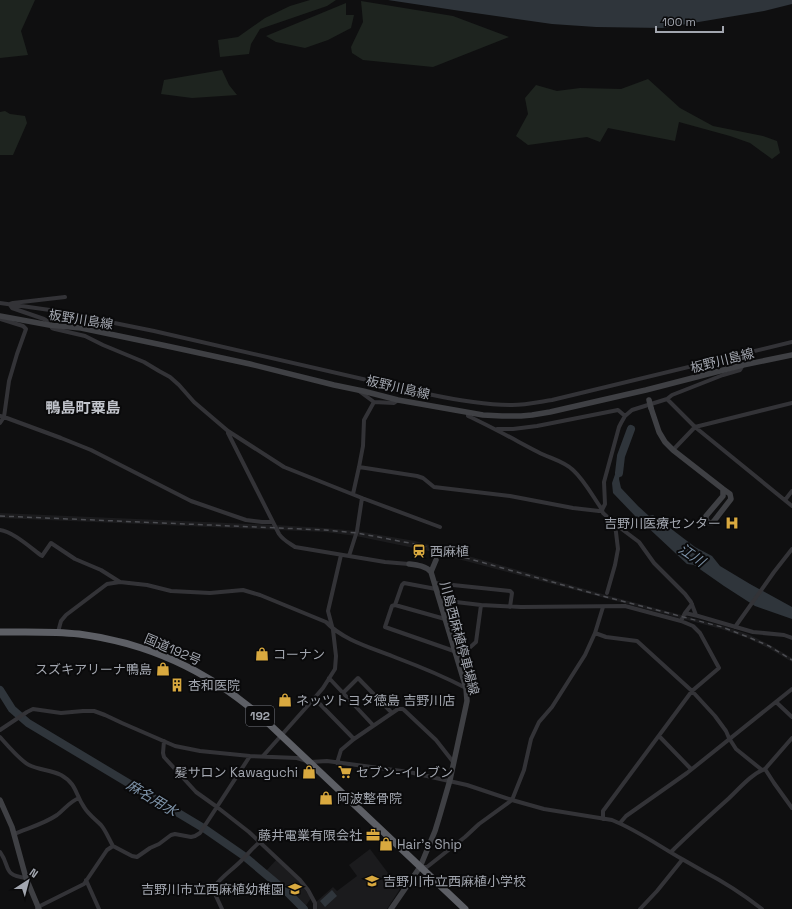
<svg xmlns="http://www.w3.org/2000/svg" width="792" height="909" viewBox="0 0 792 909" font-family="'Space Grotesk','Noto Sans JP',sans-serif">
<rect width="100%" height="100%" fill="#0f0f10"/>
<path fill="#1b1b1d" d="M0,513L275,525L325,528L357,531L415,541L606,595L723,626L748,634L770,645L792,658V662L768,648L747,638L721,629L458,559L425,550L423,555L414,552V548L356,536L325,532L0,518Z
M370,849L400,889L387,909H316V902L333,887L337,891L357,876L349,865Z
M277,859L298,879L311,898L305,907L266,871Z"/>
<path fill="#1e241f" d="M0,0H35L21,31L28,55L0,58Z
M310,0H336L327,6L260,29L251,44L249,54L220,57L218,40L238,37L265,18L290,6Z
M361,1L453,16L509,37L433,67L363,60L352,53L351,47L363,22Z
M346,3V15H354L351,28L328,40L305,48L276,42L266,36Z
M222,70L229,85L237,95L192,98L161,94L164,80Z
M648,79L680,108L713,126L763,136L777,141L780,153L772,159L750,143L730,136L679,122L675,141L608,128L600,142L587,137L528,145L516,136L528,114L525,98L536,85L557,91L580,88L621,89Z
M5,111L10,114L25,116L27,123L13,155H0V112Z"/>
<path fill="#2f353b" d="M388,0H792V4L764,11L663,28L596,27L552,24L454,10Z
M619,463H622L619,479L621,488L638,506L649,516L653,515L695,547L712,556L720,566L750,584L792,607V619L755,606L724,586L694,565L687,564L642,522L643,520L641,518L639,519L637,518L613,493L612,483Z
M332,890L337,896L325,907L320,901Z"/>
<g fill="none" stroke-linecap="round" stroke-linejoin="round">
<path stroke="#2f353b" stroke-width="8" d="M619,473L621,456L631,429
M0,690L12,709L28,723L205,829L244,856L288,893L304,909"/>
<path stroke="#333337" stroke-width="4" d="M0,303L50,310L154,331L428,394C456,400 483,405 512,405C525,405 539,402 552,400L792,342
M10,304L13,303L65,297
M10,305L12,308L44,319L54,325
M0,319L23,326L26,329L17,354L9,381L4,417L61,438L91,450L191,501L246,520L262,522H273
M50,325L52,328L55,329L85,336L103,345L144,362L159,371L170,377L179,385L194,402L228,431V433L279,534C283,540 289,543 295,547L385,562L409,564
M359,391L374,402
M667,399L695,427L792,506
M468,413V416C492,427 515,440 538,452C549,458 564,461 573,470C584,480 592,495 601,508L603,513L615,524L639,542L654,563L685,594L691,602L696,615L698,616L753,632L784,635L792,638
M0,416L4,417L0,423
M497,429H513L537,426L618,410L625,416
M228,431L284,467L362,498L440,527
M673,450L695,427L792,403
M359,467L417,476L423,478L434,487L510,496L573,508L599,511L602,510
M353,494L359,467L363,446L364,420L374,402L394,403L398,400
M785,500L792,491
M602,510L605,504L604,482L619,427L621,423L625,416L632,410L667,399L672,395L723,375L740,370L743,365
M0,530C12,531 31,548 42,556L51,543L75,559L101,570L120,582
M349,556L357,531L362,498
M434,583L510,591L512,593L510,607
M607,593L615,565L618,549L615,524
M439,600L481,605L521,607L625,606L681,621L693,626L700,633L719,668L692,691L603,811V819
M395,605L402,585L404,583L436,589
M685,613L698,616
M445,619L395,605L392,606L385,627L454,651
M681,621L685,613L692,604
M735,627L774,572L792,549
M58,632L61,621L66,615L107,584L120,582L147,585L171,591L210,593L243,590L260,595L326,622C344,641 373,648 397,658C421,667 443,676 466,688
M595,633L606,637L637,641L692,691L715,716L726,731L729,738L736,749L762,770
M457,659L476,642L481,605
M329,678L373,725
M343,693L358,678L392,713
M314,698L354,739
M776,702L792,717
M0,730L27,712L33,709L61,713L83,711H94L105,715L122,723L175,746L200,751L250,756L297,758L310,762L327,761L409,772L467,785L512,800L544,809L612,820C637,830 659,846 682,859C689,863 696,867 703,871C724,882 744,895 762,909
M659,736L691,769
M0,737C7,745 21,761 29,765C39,770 51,770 61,775C77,784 75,794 84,807C88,814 95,819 101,825C106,831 109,839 113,846
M164,741L163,753L164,757L196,792L217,807L249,832L300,880L308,890L315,903V909
M263,756L311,702L323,688L335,669L336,656L333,630L328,611L341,555
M337,763L341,750L354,739L398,709H403L436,740L454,763
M765,769L774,783L792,808
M620,823L626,816L687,773L792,689
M14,834C28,828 44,824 57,815C65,809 69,802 79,798
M0,852C11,867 2,875 26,878
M671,852C689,834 708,817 727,800C739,789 751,774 765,769L792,738
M420,867H427L465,837L479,824L512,800L524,770L531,739L539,722L552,707L585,655L595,633L603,607
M86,880L99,909
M37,909L38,907L84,884L107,850L113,846L132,856L137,857L150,848L159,844L171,835L175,834L191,837L195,836L200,833L250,756
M222,909L215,894L213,888C222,876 232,870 241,861C248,854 252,848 260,842
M640,909L657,891L682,860"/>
<path stroke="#3f4044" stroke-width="5.5" d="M0,316L49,325L81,328L167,346L250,364L334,385L363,391L398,400L483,415L502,416H521L532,415L550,412L646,390L743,365L792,355
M651,408L659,432L665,442L673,450L723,489L730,494L731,499L714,521L712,523H709L706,520V516L723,496V489
M431,572L436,560
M0,800L12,827L26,878L39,909
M391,909L420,867L435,831L439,818L450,780L467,701L466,688L431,572C426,566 417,565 409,564"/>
<path stroke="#5d5f65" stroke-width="7" d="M0,632C26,632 53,631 79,634C150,643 214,674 267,722L465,909"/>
<path stroke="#4c4d52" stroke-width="1.5" stroke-dasharray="5 4" stroke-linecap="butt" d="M0,516L325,530L357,533L420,545L606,597L722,627L748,637L769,646L792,660"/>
<path stroke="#3f4044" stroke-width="5.5" d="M649,400L651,408"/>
</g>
<defs>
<g id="hospital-bare" transform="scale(1.08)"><path d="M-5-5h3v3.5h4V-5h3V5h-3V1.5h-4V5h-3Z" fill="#d9a93f" stroke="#0a0a0b" stroke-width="2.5" paint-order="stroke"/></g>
<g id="station-bare" transform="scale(1.08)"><path d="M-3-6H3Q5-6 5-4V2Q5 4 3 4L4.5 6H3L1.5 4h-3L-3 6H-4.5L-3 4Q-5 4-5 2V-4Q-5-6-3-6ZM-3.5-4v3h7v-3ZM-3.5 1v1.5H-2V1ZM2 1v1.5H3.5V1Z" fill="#d9a93f" stroke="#0a0a0b" stroke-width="2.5" paint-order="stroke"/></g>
<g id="shop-bare" transform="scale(1.08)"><path d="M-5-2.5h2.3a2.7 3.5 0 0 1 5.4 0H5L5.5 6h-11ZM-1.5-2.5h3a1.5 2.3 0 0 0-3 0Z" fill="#d9a93f" stroke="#0a0a0b" stroke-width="2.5" paint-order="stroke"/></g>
<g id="building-bare" transform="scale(1.08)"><path d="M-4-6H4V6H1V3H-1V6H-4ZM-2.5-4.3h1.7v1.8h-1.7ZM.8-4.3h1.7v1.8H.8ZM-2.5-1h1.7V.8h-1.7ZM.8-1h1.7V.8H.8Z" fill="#d9a93f" stroke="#0a0a0b" stroke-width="2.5" paint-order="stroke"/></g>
<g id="supermarket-bare" transform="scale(1.08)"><path d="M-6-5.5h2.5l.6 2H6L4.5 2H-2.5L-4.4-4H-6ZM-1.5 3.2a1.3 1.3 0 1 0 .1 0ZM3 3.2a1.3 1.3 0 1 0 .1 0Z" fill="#d9a93f" stroke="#0a0a0b" stroke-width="2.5" paint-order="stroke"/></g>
<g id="office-bare" transform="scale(1.08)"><path d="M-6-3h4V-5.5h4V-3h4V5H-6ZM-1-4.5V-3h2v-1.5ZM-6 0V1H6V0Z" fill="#d9a93f" stroke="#0a0a0b" stroke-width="2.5" paint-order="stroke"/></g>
<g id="school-bare" transform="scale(1.08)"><path d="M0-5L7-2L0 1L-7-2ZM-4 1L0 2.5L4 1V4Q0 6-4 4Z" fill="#d9a93f" stroke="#0a0a0b" stroke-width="2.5" paint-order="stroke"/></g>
</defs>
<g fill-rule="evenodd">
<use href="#hospital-bare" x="732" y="523"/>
<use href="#station-bare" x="419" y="551"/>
<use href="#shop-bare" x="262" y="654"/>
<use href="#shop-bare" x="163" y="669"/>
<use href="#building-bare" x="177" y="685"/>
<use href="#shop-bare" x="285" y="700"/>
<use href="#shop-bare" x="309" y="772"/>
<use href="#supermarket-bare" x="345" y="772"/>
<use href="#shop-bare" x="326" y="798"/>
<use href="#office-bare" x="373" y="835"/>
<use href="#shop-bare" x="386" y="844"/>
<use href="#school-bare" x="372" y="881"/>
<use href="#school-bare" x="295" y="889"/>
</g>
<g text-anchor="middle" stroke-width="4" stroke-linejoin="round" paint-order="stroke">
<rect fill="#0a0a0b" stroke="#74777e" stroke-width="1" x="246" y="706" width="28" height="20" rx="3"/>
<g font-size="12" font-weight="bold" fill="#a2a6af">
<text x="260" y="720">192</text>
</g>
<g font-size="13" fill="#a2a6af" stroke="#0a0a0b">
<text transform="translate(81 319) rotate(9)" y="5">板野川島線</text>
<text transform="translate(722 360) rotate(-14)" y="5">板野川島線</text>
<text transform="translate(398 387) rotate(13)" y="5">板野川島線</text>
<text transform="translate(460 638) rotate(75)" y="5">川島西麻植停車場線</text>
<text transform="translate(173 649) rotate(23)" y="5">国道192号</text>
</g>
<g font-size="13" fill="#a2a6af" stroke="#0a0a0b" text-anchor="start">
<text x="721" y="528" text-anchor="end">吉野川医療センター</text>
<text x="430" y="556">西麻植</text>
<text x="273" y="659">コーナン</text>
<text x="152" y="674" text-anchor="end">スズキアリーナ鴨島</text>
<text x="188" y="690">杏和医院</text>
<text x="296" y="705">ネッツトヨタ徳島 吉野川店</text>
<text x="298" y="777" text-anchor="end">髪サロン Kawaguchi</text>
<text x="356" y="777">セブン-イレブン</text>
<text x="337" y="803">阿波整骨院</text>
<text x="362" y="840" text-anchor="end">藤井電業有限会社</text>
<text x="397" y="849">Hair's Ship</text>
<text x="383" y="886">吉野川市立西麻植小学校</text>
<text x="284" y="894" text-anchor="end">吉野川市立西麻植幼稚園</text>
</g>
<g font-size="14" font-style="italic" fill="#7d92a7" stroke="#0a0a0b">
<text transform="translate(692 555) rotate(34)" y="5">江川</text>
<text transform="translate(152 798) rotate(31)" y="5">麻名用水</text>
</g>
<g font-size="15" font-weight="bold" fill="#c2c5cc" stroke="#0a0a0b">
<text x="83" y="413">鴨島町粟島</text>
</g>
</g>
<g transform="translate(28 881) rotate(36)" stroke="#0a0a0b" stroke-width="3" paint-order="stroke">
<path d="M0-3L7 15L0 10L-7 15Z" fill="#a2a6af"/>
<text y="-6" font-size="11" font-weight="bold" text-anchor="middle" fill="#a2a6af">N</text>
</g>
<path d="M656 26v6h67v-6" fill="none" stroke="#a2a6af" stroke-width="2"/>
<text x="662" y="26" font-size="12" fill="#a2a6af" stroke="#0a0a0b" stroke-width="3" paint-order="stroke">100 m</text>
</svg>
